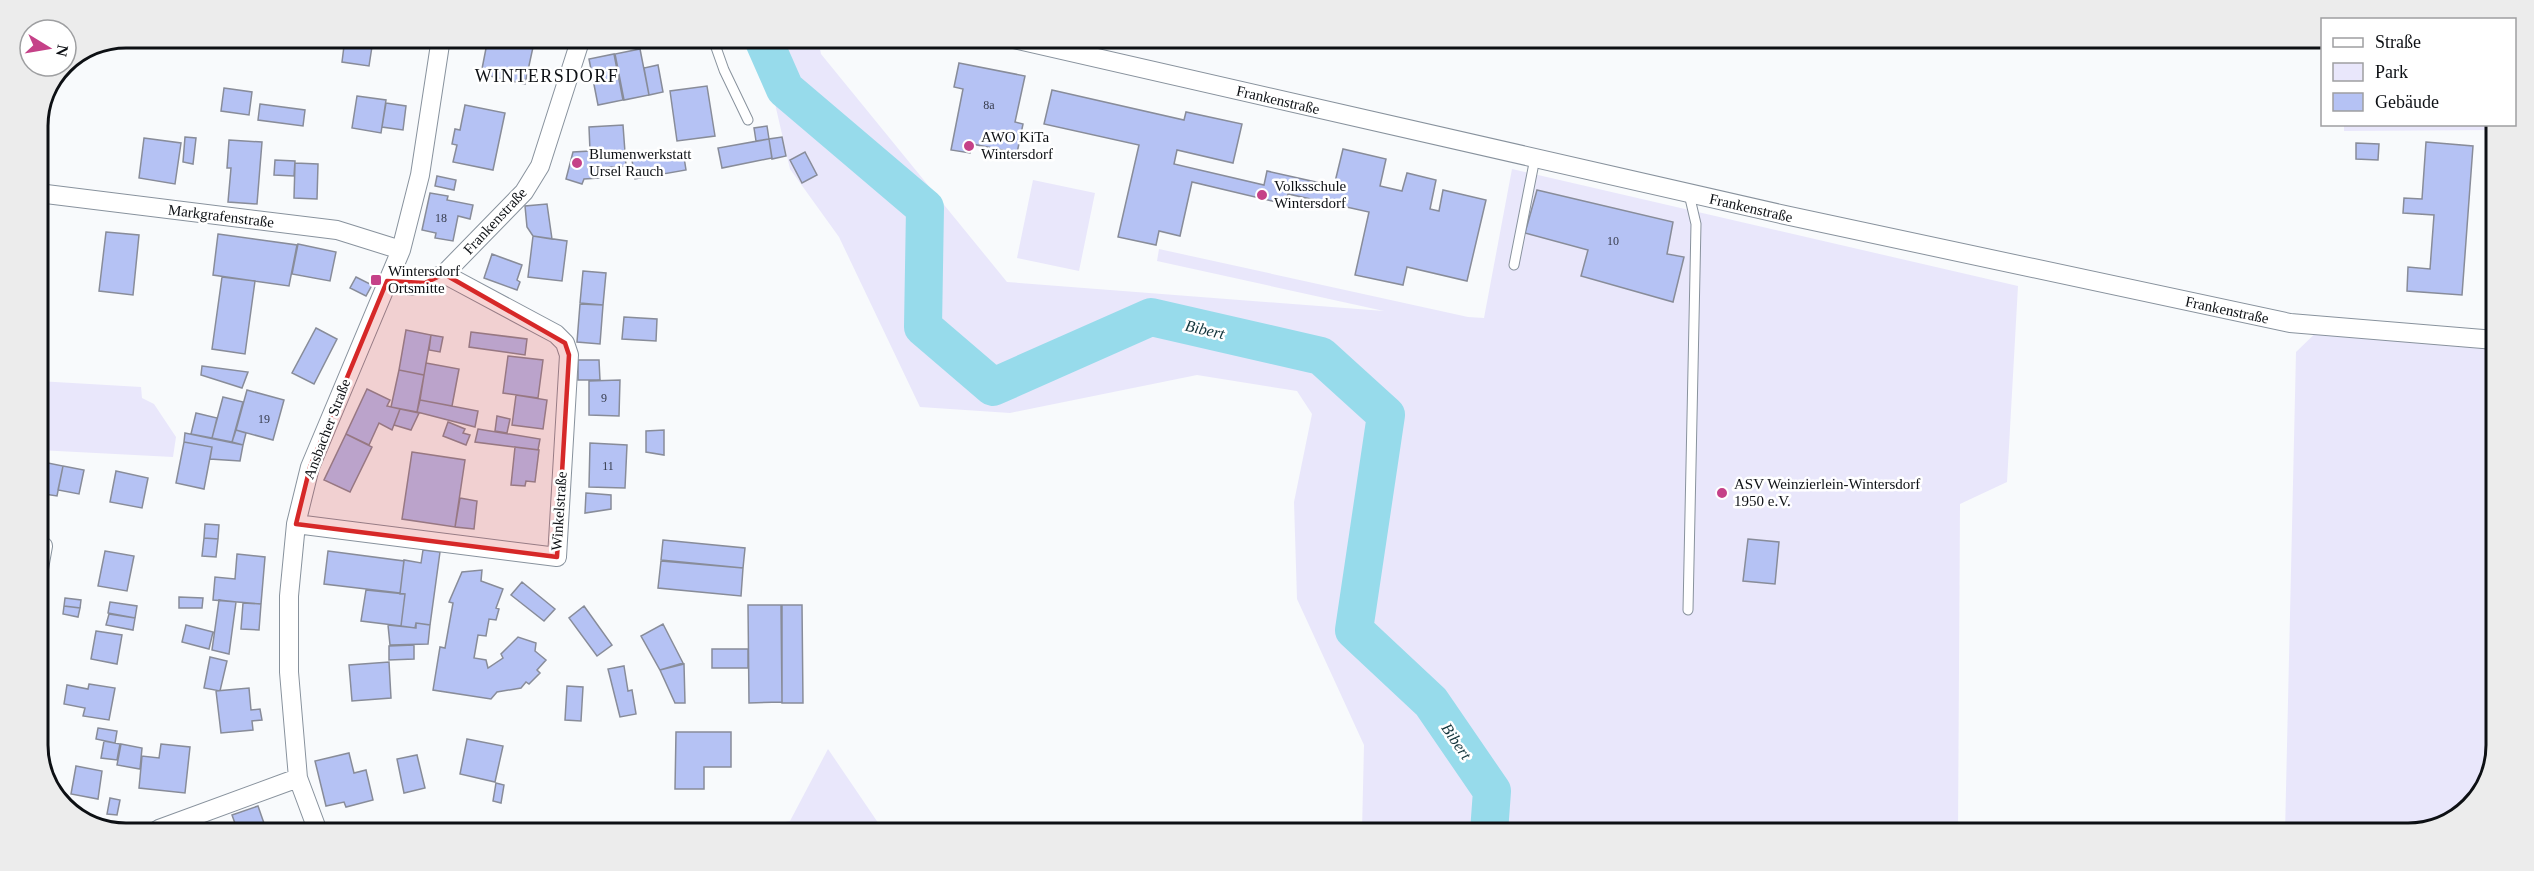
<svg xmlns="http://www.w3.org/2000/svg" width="2534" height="871" viewBox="0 0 2534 871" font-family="Georgia,serif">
<rect width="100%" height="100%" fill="#f8fafc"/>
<path fill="#e9e7fb" d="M751,39H818L821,54L1007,282L1384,311L1157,261L1159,249L1468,317L1484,318L1512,169L2018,286L2007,482L1960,504L1958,833L1362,831L1364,745L1297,599L1294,502L1312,414L1297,391L1197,375L1010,413L920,407L839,237L790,169L773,95Z
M2496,124V130L2344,131V124Z
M1033,180L1095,193L1079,271L1017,258Z
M2495,272L2492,773L2462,816L2409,833H2285L2296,352L2328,321L2492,335Z
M38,381L141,387L142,398L154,404L176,437L173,457L38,450Z
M828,749L883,830H748L790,821Z"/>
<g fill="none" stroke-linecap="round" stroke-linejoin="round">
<path stroke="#97dbeb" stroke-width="38" d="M763,39L785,89L925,208L923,327L993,387L1151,317L1321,356L1386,415L1354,630L1431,702L1492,791L1489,832"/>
</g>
<path fill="#b5c2f4" stroke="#888c99" stroke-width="1.5" d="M345,38L373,40L369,66L342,62Z
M488,38H535L525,84L481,74Z
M640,49L649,95L624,100L615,54Z
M614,54L623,100L598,105L589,59Z
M959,63L1025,76L1015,122L1023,124L1017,153L972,144L970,153L951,150L963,89L954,87Z
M658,65L663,92L649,95L644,68Z
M707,86L715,136L677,141L670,91Z
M224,88L252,92L249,115L221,111Z
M1052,90L1184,120L1186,112L1242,124L1233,163L1177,150L1174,164L1264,185L1267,171L1334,186L1343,149L1386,159L1380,186L1402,191L1407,173L1436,180L1430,209L1439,211L1443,190L1486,200L1467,281L1407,267L1403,285L1355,275L1369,212L1288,194L1285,204L1192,182L1180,236L1159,231L1156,245L1118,237L1139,145L1044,124Z
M357,96L386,100L381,133L352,128Z
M386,103L406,106L403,130L382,127Z
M260,104L305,110L303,126L258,120Z
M465,105L505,113L493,170L453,162L457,145L452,144L455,129L460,130Z
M623,125L626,166L599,168V178L584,179L582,184L566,179L573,152L590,151L589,127Z
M767,126L769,139L756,141L754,128Z
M185,137L196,138L193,164L183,162Z
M782,137L786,156L772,159L769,139Z
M144,138L181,143L175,184L139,178Z
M769,139L772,158L722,168L718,148Z
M229,140L262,142L257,204L228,202L231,168H227Z
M2426,142L2473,146L2462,295L2407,291L2408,267L2430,269L2434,215L2403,213L2404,198L2422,199Z
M2356,143L2379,144L2378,160L2356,159Z
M683,151L686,170L635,179L632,160Z
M805,152L817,175L802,183L790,160Z
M275,160L295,161L294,176L274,175Z
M295,163L318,164L317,199L294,198Z
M437,176L456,180L454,190L435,186Z
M1537,190L1673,222L1667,254L1684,257L1673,302L1581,276L1588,250L1525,233Z
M430,193L448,196L447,200L473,205L470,219L458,216L453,241L435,238L436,233L422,230Z
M547,204L552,239L533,236L527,227L525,206Z
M106,232L139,235L133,295L99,291Z
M218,234L297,245L289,286L213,275Z
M533,236L567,241L562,281L528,277Z
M298,244L336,252L330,281L292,274Z
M492,254L522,265L517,280L520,282L517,290L484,278Z
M583,271L606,273L603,305L580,303Z
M222,277L255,281L245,354L212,349Z
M356,277L372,285L366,296L350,288Z
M580,304L603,305L600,344L577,342Z
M624,317L657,319L656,341L622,339Z
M316,328L337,339L314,384L292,373Z
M406,330L431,335L424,375L399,370Z
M471,332L527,339L525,355L469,347Z
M431,335L443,337L440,352L429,350Z
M508,356L543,360L538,398L503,393Z
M578,360H599L600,380H578Z
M426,363L459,369L452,406L420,400Z
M202,366L248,372L242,388L201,375Z
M399,370L424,375L417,412L391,407Z
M620,380L619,416L589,415V381Z
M367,389L390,400L387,406L400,409L392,430L379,423L369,445L346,434Z
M247,390L284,400L273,440L236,430Z
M516,395L547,400L543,429L512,425Z
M223,397L243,402L232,442L212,438Z
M420,400L478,411L475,427L417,412Z
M400,409L419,413L411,430L394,425Z
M196,413L217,418L212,438L191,434Z
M497,416L510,419L507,433L495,431Z
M448,422L465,429L463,433L470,435L466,445L443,436Z
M478,429L540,439L538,450L475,442Z
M236,430L246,433L243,445L232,442Z
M664,430V455L646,452V431Z
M185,433L243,445L240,461L210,459L212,447L184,442Z
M346,434L372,447L350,492L324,480Z
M184,442L212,447L204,489L176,483Z
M590,443L627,445L625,488L589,487Z
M515,447L539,450L535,482L526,481L525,486L511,485Z
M412,452L465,460L455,527L402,519Z
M38,461L63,466L57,496L38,493Z
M63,466L84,470L79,494L58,490Z
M116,471L148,478L142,508L110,502Z
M586,493L611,495V509L585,513Z
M460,498L477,501L474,529L455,527Z
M205,524L219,525L218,539L204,538Z
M204,538L218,539L216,557L202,556Z
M1748,539L1779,542L1775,584L1743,581Z
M663,540L745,548L743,568L661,560Z
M423,550L440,552L430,625L416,623L415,628L401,626L405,594H400L404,560L421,563Z
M105,551L134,556L127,591L98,586Z
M328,551L404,561L400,593L324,584Z
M237,554L265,557L261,604L213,600L215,577L235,579Z
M661,561L743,568L741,596L658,588Z
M482,570L481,581L503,589L496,608L499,609L496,620L489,619L486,636L478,635L474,658L486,660L488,668L503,658L501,654L518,637L536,643L535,651L546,660L537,670L540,673L529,684L526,682L521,688L497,692L491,699L433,690L440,647L445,648L453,603L449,602L462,572Z
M522,582L555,609L544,621L511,595Z
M366,590L405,594L401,626L361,621Z
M179,597L203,598L202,608H179Z
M65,598L81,600L80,608L64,606Z
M219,600L236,602L229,654L212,650Z
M110,602L137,606L135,618L108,613Z
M243,603L261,604L259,630L241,629Z
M748,605H781L782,702L749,703Z
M782,605H802L803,703H782Z
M64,606L80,608L78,617L63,614Z
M584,606L612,645L597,656L569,618Z
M109,614L135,618L133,630L106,625Z
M416,623L430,625L428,644L390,645L388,625L416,628Z
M663,624L683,663L660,670L641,636Z
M186,625L213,632L209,649L182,642Z
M96,631L122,635L117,664L91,659Z
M414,645V659L389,660V646Z
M712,649H748V668H712Z
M210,657L227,661L220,691L204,688Z
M389,662L391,698L352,701L349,665Z
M684,664L685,703H675L660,670Z
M624,666L628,691L632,690L636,714L620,717L608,669Z
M89,684L115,688L109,720L83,716L85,708L64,704L67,685L88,689Z
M567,686L583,687L581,721L565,720Z
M249,688L251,710L260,709L262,720L252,721L253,730L221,733L216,691Z
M98,728L117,731L115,743L96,739Z
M676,732H731V767H704V789H675Z
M467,739L503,746L495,782L460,774Z
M104,741L120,744L117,760L101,758Z
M121,744L142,748L140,769L117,765Z
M161,744L190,747L185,793L139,788L142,756L159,758Z
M349,753L354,773L366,770L373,800L346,807L344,802L326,806L315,761Z
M417,755L425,788L404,793L397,759Z
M76,766L102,771L98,799L71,794Z
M496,783L504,785L501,803L493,801Z
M110,798L120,800L117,815L107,814Z
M258,806L266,829H237L232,815Z
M374,823L375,829H354L353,827Z"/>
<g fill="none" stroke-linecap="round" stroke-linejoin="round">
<g stroke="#88929d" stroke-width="11">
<path id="lane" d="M713,39L724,70L748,120
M1514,265L1535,158
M1688,610L1696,224L1689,194"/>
</g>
<g stroke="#88929d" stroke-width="20">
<path id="street" d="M1014,39L1785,215L2290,323L2495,340
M38,193L337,230L401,250
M387,281L412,286L444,274L524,192L540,166L581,38
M296,524L557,557L569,355L565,343L556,334L444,274
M38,574L43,546
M159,829L298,778
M317,829L298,778L289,672V596L296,524L310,467L401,250L420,175L441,38"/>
</g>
<use href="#lane" stroke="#fff" stroke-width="9"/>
<use href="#street" stroke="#fff" stroke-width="18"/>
</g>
<path fill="#d62828" fill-opacity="0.2" stroke="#d62828" stroke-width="4.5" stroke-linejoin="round" d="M444,274L565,343L569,355L557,557L296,524L310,467L387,281L425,283Z"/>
<g fill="#c54188" stroke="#fff" stroke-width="2">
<circle cx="969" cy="146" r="6"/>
<circle cx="577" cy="163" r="6"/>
<circle cx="1262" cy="195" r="6"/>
<rect x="370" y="274" width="12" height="12" rx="3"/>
<circle cx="1722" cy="493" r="6"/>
</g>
<g text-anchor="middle" stroke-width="5" stroke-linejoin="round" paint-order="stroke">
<g font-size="12" fill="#373c4c">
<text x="989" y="109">8a</text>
<text x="441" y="222">18</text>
<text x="1613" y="245">10</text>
<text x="604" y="402">9</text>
<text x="264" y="423">19</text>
<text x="608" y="470">11</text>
</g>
<g font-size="15" fill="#0d1014" stroke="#fff">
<text transform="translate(1278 100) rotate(13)" y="5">Frankenstraße</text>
<text transform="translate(1751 208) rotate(13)" y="5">Frankenstraße</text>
<text transform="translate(221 216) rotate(7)" y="5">Markgrafenstraße</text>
<text transform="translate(495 221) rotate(-47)" y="5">Frankenstraße</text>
<text transform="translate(2227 310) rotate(12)" y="5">Frankenstraße</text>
<text transform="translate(327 429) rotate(-69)" y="5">Ansbacher Straße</text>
<text transform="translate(559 511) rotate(-86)" y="5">Winkelstraße</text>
</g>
<g font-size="15" fill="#0d1014" stroke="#fff" text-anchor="start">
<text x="981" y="142">AWO KiTa<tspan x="981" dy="17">Wintersdorf</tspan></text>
<text x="589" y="159">Blumenwerkstatt<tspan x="589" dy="17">Ursel Rauch</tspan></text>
<text x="1274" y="191">Volksschule<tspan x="1274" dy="17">Wintersdorf</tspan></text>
<text x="388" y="276">Wintersdorf<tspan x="388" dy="17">Ortsmitte</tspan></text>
<text x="1734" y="489">ASV Weinzierlein-Wintersdorf<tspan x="1734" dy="17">1950 e.V.</tspan></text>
</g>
<g font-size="16" font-style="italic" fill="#12343b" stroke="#fff">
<text transform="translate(1205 329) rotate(13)" y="6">Bibert</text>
<text transform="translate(1457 741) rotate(56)" y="6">Bibert</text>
</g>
<g font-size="18" letter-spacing="1.5" fill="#0d1014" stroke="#fff">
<text x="547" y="82">WINTERSDORF</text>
</g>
</g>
<path d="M0 0H2534V871H0ZM126 48H2408A78 78 0 0 1 2486 126V745A78 78 0 0 1 2408 823H126A78 78 0 0 1 48 745V126A78 78 0 0 1 126 48Z" fill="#ececec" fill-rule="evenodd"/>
<path fill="none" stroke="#0d1014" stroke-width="3" d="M126 48H2408A78 78 0 0 1 2486 126V745A78 78 0 0 1 2408 823H126A78 78 0 0 1 48 745V126A78 78 0 0 1 126 48Z"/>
<rect x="2321" y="18" width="195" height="108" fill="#ffffff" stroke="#9e9fa1" stroke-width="1.5"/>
<rect x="2333" y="38" width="30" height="9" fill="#ffffff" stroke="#9e9fa1" stroke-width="1.5"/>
<text x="2375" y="48" font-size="18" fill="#0d1014">Straße</text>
<rect x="2333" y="63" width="30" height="18" fill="#e9e7fb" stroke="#9e9fa1" stroke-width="1.5"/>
<text x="2375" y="78" font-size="18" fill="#0d1014">Park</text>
<rect x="2333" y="93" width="30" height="18" fill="#b5c2f4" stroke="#9e9fa1" stroke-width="1.5"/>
<text x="2375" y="108" font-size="18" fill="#0d1014">Gebäude</text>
<g transform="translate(48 48) rotate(101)"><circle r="28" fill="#ffffff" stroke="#9e9fa1" stroke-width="1.5"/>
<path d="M0-4.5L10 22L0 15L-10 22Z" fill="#c54188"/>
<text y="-9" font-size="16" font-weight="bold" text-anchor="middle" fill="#0d1014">N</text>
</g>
</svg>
